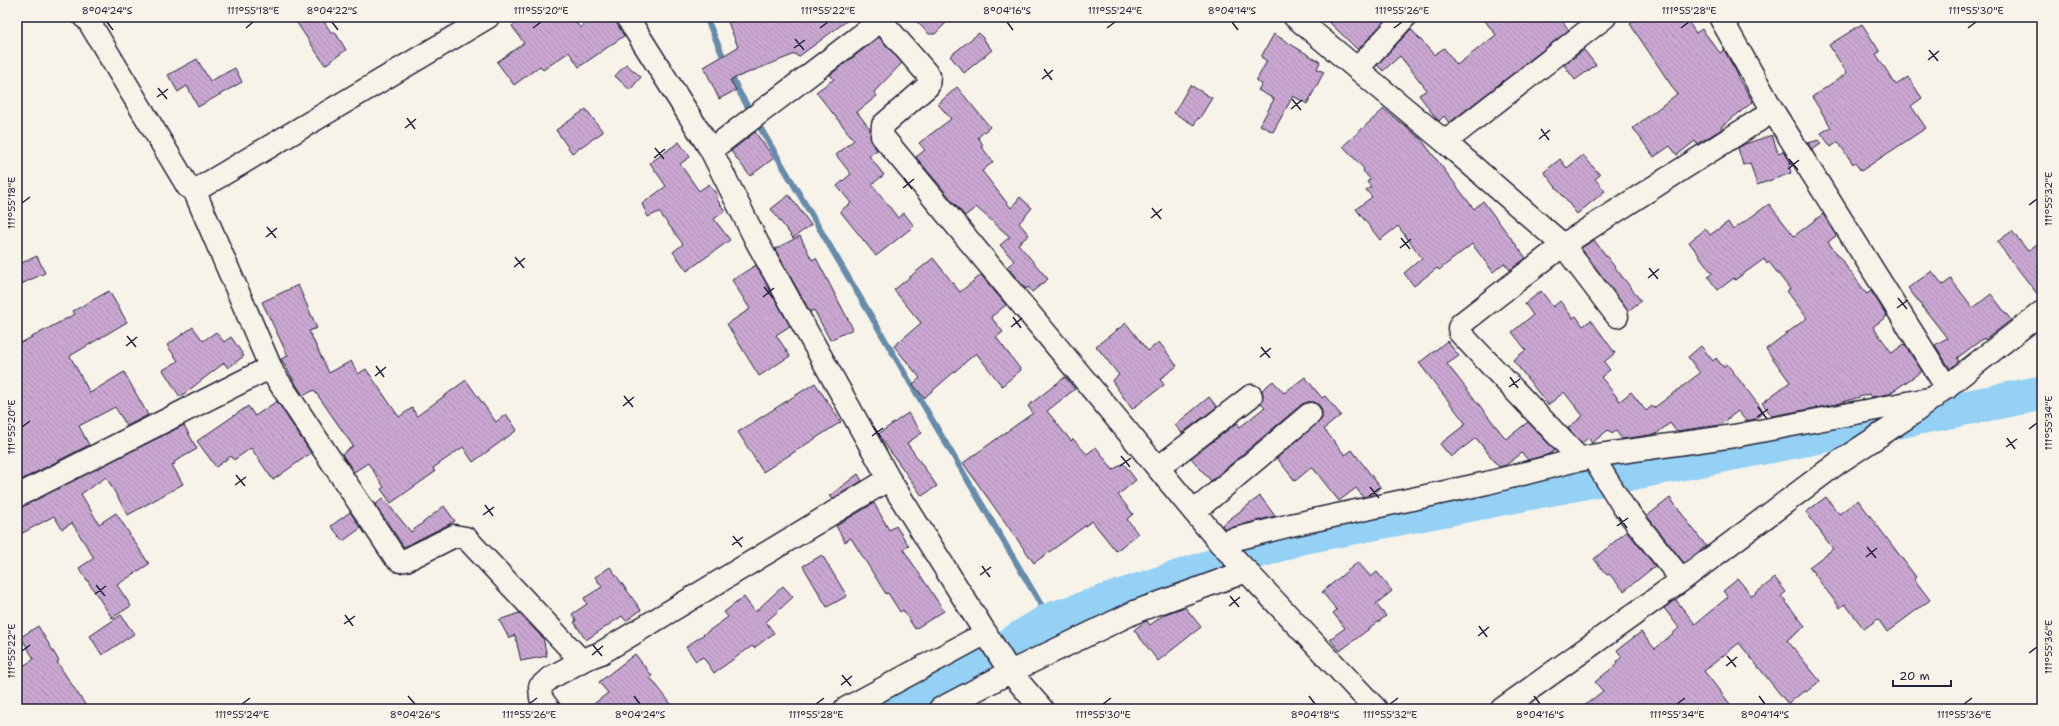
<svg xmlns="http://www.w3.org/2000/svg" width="2059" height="726" viewBox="0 0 2059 726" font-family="'Shantell Sans',sans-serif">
<defs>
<pattern id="building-back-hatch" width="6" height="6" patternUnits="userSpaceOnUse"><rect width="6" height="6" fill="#c9a7d1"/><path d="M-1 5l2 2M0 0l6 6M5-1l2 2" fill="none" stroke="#ac8fb4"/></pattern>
</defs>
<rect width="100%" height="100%" fill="#f7f3e8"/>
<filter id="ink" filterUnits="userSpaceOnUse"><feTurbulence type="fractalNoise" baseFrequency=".025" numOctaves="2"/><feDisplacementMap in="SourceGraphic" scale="8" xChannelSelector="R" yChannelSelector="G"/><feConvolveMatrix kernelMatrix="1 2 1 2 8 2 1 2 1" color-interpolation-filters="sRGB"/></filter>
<g filter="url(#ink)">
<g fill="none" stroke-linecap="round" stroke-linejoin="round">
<path stroke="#668bab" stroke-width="6" d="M706,17L726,63
M730,72L738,90L1050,620"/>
<path stroke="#94d1f5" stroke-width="35" d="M894,709L974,667L1050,620L1301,537L2042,393"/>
</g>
<path fill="url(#building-back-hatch)" stroke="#22223b" d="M293,17H321L332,34L335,32L346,50L325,65Z
M524,17H572L580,28L595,17H615L624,36L579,67L569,52L543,70L540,66L514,85L497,62L524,43L512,26Z
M741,17H852L798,57L795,54L730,80L736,90L719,99L704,67L738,47L728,22Z
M912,17H952L935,34H929Z
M1324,17H1388L1358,50Z
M1482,17H1559L1569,30L1449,123L1444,116L1439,121L1436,118L1419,95L1427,90L1400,56L1383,71L1377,65L1411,29L1434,55L1444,48L1457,65L1496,35Z
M1639,17H1685L1696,33L1702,29L1720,53L1724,50L1738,75L1737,76L1753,102L1721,127L1722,129L1697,144L1695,141L1677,155L1670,146L1654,157L1633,128L1677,94L1630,24Z
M1862,24L1880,52L1876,54L1896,85L1908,77L1922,98L1911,106L1926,128L1861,171L1855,163L1853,164L1838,142L1831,147L1821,133L1831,127L1812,97L1847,73L1829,45Z
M979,33L992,50L964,73L950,56Z
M1274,34L1320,62L1317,69L1324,72L1307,104L1293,96L1273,132L1260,125L1274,99L1258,90L1262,84L1256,81L1267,61L1261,57Z
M879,37L902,63L874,92L877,96L857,112L870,129L872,143L877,150L869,156L884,175L872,184L898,218L904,213L914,226L876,256L840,211L851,203L837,186L851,174L836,155L854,140L816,92L834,79L830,75Z
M1584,50L1596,65L1575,80L1564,65Z
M197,59L210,81L235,68L242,82L198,107L187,86L178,92L168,75Z
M626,64L641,77L630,90L615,76Z
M1190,85L1212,98L1199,119L1198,118L1194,125L1174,113Z
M957,87L990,127L978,137L983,145L981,146L993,162L982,171L1011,208L1020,197L1032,208L1019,223L1029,235L1018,244L1048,279L1032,292L1028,287L1026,289L1007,267L1014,261L1000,245L1010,237L976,207L965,216L916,157L925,150L919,143L951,119L938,104Z
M586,109L603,132L572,153L556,130Z
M1384,109L1421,139L1474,209L1483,201L1526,258L1510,270L1504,263L1493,272L1472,244L1439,270L1437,268L1414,286L1404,273L1422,258L1398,226L1380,240L1356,209L1372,197L1366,190L1371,187L1367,182L1370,179L1363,171L1364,169L1343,146Z
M755,132L774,158L750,176L731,151Z
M1772,135L1778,153L1783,151L1792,164L1789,165L1791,173L1757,185L1750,163L1743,165L1738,148L1745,144Z
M1819,140L1821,144L1812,150L1808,143Z
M679,142L690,157L680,164L699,191L709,184L718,196L716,198L725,211L714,219L730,240L687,271L673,252L683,244L659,212L648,217L642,204L666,186L650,163Z
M1583,155L1600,175L1595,179L1605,191L1577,214L1544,172L1560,159L1567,168Z
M789,195L811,225L793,238L771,209Z
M1769,204L1794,236L1823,214L1836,236L1828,242L1867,294L1871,291L1887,316L1873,327L1892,353L1904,344L1922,371L1889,394L1871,397L1869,394L1837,404L1772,416L1762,403L1790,382L1766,349L1807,318L1787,291L1790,289L1769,262L1767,264L1764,259L1735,280L1734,278L1718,290L1708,277L1712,273L1689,242L1706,229L1710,235L1728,222L1733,230Z
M2012,231L2028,251L2042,240V300L1997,242Z
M800,236L812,260L816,258L853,329L830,340L814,310L810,312L775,249Z
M1594,240L1641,301L1628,311L1581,248Z
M37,256L45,273L17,286V265Z
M933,258L960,292L981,275L1006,305L991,317L1003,332L996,337L1021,370L1002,386L976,353L924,398L913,384L920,378L894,346L921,323L894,290Z
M756,265L790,326L776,335L790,356L759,376L727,324L750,309L732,280Z
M1932,271L1943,285L1951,279L1973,308L1991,294L2011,320L1985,340L1984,338L1957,358L1959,361L1950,369L1935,345L1947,338L1908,288Z
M298,285L317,328L309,331L329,373L351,361L358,374L366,369L399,417L412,408L417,416L466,380L496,422L506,414L517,430L473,462L463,447L433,468L435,472L391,503L381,489L384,487L368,463L354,472L342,454L353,446L314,390L303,396L281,359L288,356L262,302Z
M109,291L127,322L70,356L90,393L124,372L148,415L127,426L115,407L79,426L89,445L17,482V345L75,314L73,311Z
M1541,291L1553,307L1560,301L1573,318L1576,316L1583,326L1591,320L1615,353L1604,362L1610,370L1601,377L1620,401L1631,392L1646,411L1652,406L1654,408L1700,373L1688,357L1701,346L1713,361L1716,358L1723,367L1727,364L1764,412L1755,419L1746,421L1738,411L1720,425L1676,431L1670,423L1656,434L1622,439L1616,431L1612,434L1608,430L1592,443L1588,438L1582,443L1568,428L1583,416L1564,392L1548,405L1513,360L1526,350L1512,332L1533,315L1525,304Z
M1126,323L1148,351L1159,342L1177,366L1160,379L1164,385L1132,409L1112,381L1119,375L1096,346Z
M193,327L203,341L216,332L224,342L231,337L244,356L228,368L224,363L180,397L163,370L178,361L167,345Z
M1447,341L1459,356L1447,364L1506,439L1528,422L1555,450L1550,454L1528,460L1522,453L1506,465L1499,467L1476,438L1451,457L1440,444L1466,424L1419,363Z
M1065,377L1075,389L1047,411L1071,441L1073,439L1087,454L1096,447L1113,470L1123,463L1136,480L1118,495L1133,514L1127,519L1138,534L1116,551L1092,521L1034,563L963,463L1033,413L1028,406Z
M1305,377L1322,398L1325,396L1341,415L1324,429L1345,455L1352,450L1381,488L1372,495L1363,497L1356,488L1339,501L1312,467L1295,481L1277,458L1322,419V412L1320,406L1315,402H1308L1302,404L1211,481L1191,458L1237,423L1240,427L1265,407L1261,403L1263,395L1262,390L1273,381L1284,393Z
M815,383L841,422L763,472L738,432Z
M1209,397L1217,407L1182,433L1175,425Z
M277,401L311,453L273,480L251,448L234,460L231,456L216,467L197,441L248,406L255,416Z
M908,413L922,433L907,443L937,486L922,496L878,434Z
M184,425L197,449L174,462L175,464L172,465L183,484L128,515L106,477L81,494L99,524L116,513L149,564L117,585L131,606L112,618L79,568L94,558L72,523L62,529L54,516L17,536V508Z
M858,474L862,481L832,499L829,496Z
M1260,496L1275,516L1225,529L1222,525Z
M1826,497L1839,514L1858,500L1916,577L1914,579L1930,600L1887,632L1878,619L1864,629L1845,604L1840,608L1809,567L1833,549L1806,512Z
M383,498L411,532L444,506L455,521L404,547L375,505Z
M1670,498L1706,546L1684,563L1647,516Z
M874,503L889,530L896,526L909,546L903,549L944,611L915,629L903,610L900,612L888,593L886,594L851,538L845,542L836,526Z
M350,512L361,528L343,541L331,526Z
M1627,531L1655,566L1624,591L1609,574L1607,575L1594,559Z
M822,555L847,596L827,607L803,566Z
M1358,562L1371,577L1377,572L1392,591L1376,604L1386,616L1340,651L1330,639L1345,628L1333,613L1337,610L1322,592Z
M610,567L641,610L626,621L622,616L586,640L574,622L576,621L572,614L587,604L584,598L602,587L595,577Z
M1775,578L1786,592L1781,596L1805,626L1787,640L1820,681L1806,692L1804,691L1788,704L1739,643L1704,671L1734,709H1580L1603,691L1595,682L1617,664L1616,662L1622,657L1617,650L1641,632L1655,649L1679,628L1664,608L1676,600L1695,624L1728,597L1723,591L1738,579L1752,596Z
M783,586L793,597L766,622L774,633L754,648L752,646L714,673L703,657L696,661L686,647L728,617L724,612L744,597L755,612Z
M1185,607L1201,627L1158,661L1134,630L1144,622L1147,621L1150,625L1165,614Z
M519,613L543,638L547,656L521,661L515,635L509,638L499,620Z
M121,615L134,634L102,655L90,636Z
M38,626L59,661L57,662L88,709H24L17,698V670L34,659L21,637Z
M635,654L652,676L650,677L675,709H587L608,693L599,682Z"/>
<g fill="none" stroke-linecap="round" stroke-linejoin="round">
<g stroke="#22223b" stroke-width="25">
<path id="minor" d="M84,17L88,20L188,187L194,190L198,189L488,17
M627,17L711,150L757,242L889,479L1010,672L1042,709
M878,17L929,76L928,86L883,125L882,136L1220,543L1376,709
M1295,17L1445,142L1563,245L1617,316
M1720,17L1773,111L1947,388
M1357,69L1405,17
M1445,142L1605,17
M711,150L881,20
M194,190L273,373
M1592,456L1623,506L1682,580
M1581,460L1460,333L1459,328L1461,324L1563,245L1773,111
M1158,468L1251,396
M17,496L261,372L268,371L273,373L395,557L400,561L406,560L454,536L466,538L578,657L585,659L601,653L889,479
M1195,511L1310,414
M1220,543L1291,525L1487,483L1592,456L1734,436L1934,398
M549,709L541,698L540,687L550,678L585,659
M845,709L986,633
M940,709L1010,672L1137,611L1247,571
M1502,709L1682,580L1839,462L1912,414L2042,312"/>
</g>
<use href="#minor" stroke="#f7f3e8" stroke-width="22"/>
</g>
</g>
<path fill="none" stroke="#22223b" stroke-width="1.5" d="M107,22L113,30M332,22L338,30M1007,22L1013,30M1232,22L1238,30M246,28L253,22M533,28L541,22M820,28L828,22M1107,28L1115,22M1394,28L1402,22M1681,28L1689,22M1968,28L1976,22M795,39L804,50M794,48L805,40M1929,50L1938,61M1928,60L1939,51M1044,69L1052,80M1042,79L1053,70M158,88L167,99M157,97L168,89M1292,99L1301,110M1291,109L1302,100M407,118L415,129M405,128L416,119M1541,129L1549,140M1539,139L1550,130M655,148L664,159M654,158L665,149M1789,159L1798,170M1788,169L1799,160M904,178L912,189M903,188L914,179M22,203L30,197M2029,205L2037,199M1152,208L1161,219M1151,218L1162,209M267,227L276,238M266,237L277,228M1401,238L1410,249M1400,248L1411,239M515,257L524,268M514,267L525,258M1649,268L1658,279M1648,278L1659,269M764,287L773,298M763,297L774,288M1898,298L1907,309M1897,308L1908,300M1013,317L1021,328M1011,327L1022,318M127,336L136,347M126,346L137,337M1261,347L1270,358M1260,357L1271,348M376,366L384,377M375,376L386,367M1510,377L1518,388M1509,387L1520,379M624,396L633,407M623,406L634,397M1758,407L1767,419M1757,417L1768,409M873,426L881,437M22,427L30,421M2029,429L2037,423M872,436L883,428M2007,438L2015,449M2006,447L2017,439M1121,456L1130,467M1120,466L1131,458M236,475L245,486M235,485L246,477M1370,487L1379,498M1369,496L1380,488M485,505L493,516M483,515L494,507M1619,517L1627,528M1617,526L1628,518M733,536L742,547M732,545L743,537M1867,547L1876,558M1866,557L1877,548M982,566L990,577M980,575L991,567M96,585L105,596M95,594L106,586M1230,596L1239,607M1229,606L1240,597M345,615L353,626M344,624L355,616M1479,626L1487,637M1478,636L1489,627M593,645L602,656M22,651L30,645M2029,653L2037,647M592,655L603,646M1727,656L1736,667M1726,666L1737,657M842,675L851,686M841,685L852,676M408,696L415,704M634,696L640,704M1309,696L1315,704M1534,696L1540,704M1759,696L1765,704M242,704L250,698M529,704L537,698M816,704L824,698M1103,704L1111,698M1390,704L1398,698M1677,704L1685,698M1964,704L1972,698"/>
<rect width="2059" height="726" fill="none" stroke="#f7f3e8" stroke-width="44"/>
<path d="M1893 680v6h58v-6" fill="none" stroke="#22223b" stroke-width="2"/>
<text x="1899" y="680" font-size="12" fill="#22223b" stroke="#f7f3e8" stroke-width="3" paint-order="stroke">20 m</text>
<rect x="22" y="22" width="2015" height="682" fill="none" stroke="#22223b" stroke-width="1.5"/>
<g font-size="10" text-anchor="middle" fill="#22223b">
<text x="107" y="14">8°04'24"S</text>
<text x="253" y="14">111°55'18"E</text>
<text x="332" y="14">8°04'22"S</text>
<text x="541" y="14">111°55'20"E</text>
<text x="828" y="14">111°55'22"E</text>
<text x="1007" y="14">8°04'16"S</text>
<text x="1115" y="14">111°55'24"E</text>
<text x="1232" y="14">8°04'14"S</text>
<text x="1402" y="14">111°55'26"E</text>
<text x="1689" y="14">111°55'28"E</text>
<text x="1976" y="14">111°55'30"E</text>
<text transform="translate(2048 199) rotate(-90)" y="4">111°55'32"E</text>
<text transform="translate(11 203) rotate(-90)" y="4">111°55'18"E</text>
<text transform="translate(2048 423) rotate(-90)" y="4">111°55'34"E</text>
<text transform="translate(11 427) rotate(-90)" y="4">111°55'20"E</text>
<text transform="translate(2048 647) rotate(-90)" y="4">111°55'36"E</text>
<text transform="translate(11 651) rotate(-90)" y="4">111°55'22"E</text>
<text x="242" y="718">111°55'24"E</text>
<text x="415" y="718">8°04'26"S</text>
<text x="529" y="718">111°55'26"E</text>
<text x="640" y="718">8°04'24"S</text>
<text x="816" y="718">111°55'28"E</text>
<text x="1103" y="718">111°55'30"E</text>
<text x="1315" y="718">8°04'18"S</text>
<text x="1390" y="718">111°55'32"E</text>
<text x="1540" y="718">8°04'16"S</text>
<text x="1677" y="718">111°55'34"E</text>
<text x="1765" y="718">8°04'14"S</text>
<text x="1964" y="718">111°55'36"E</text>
</g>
</svg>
